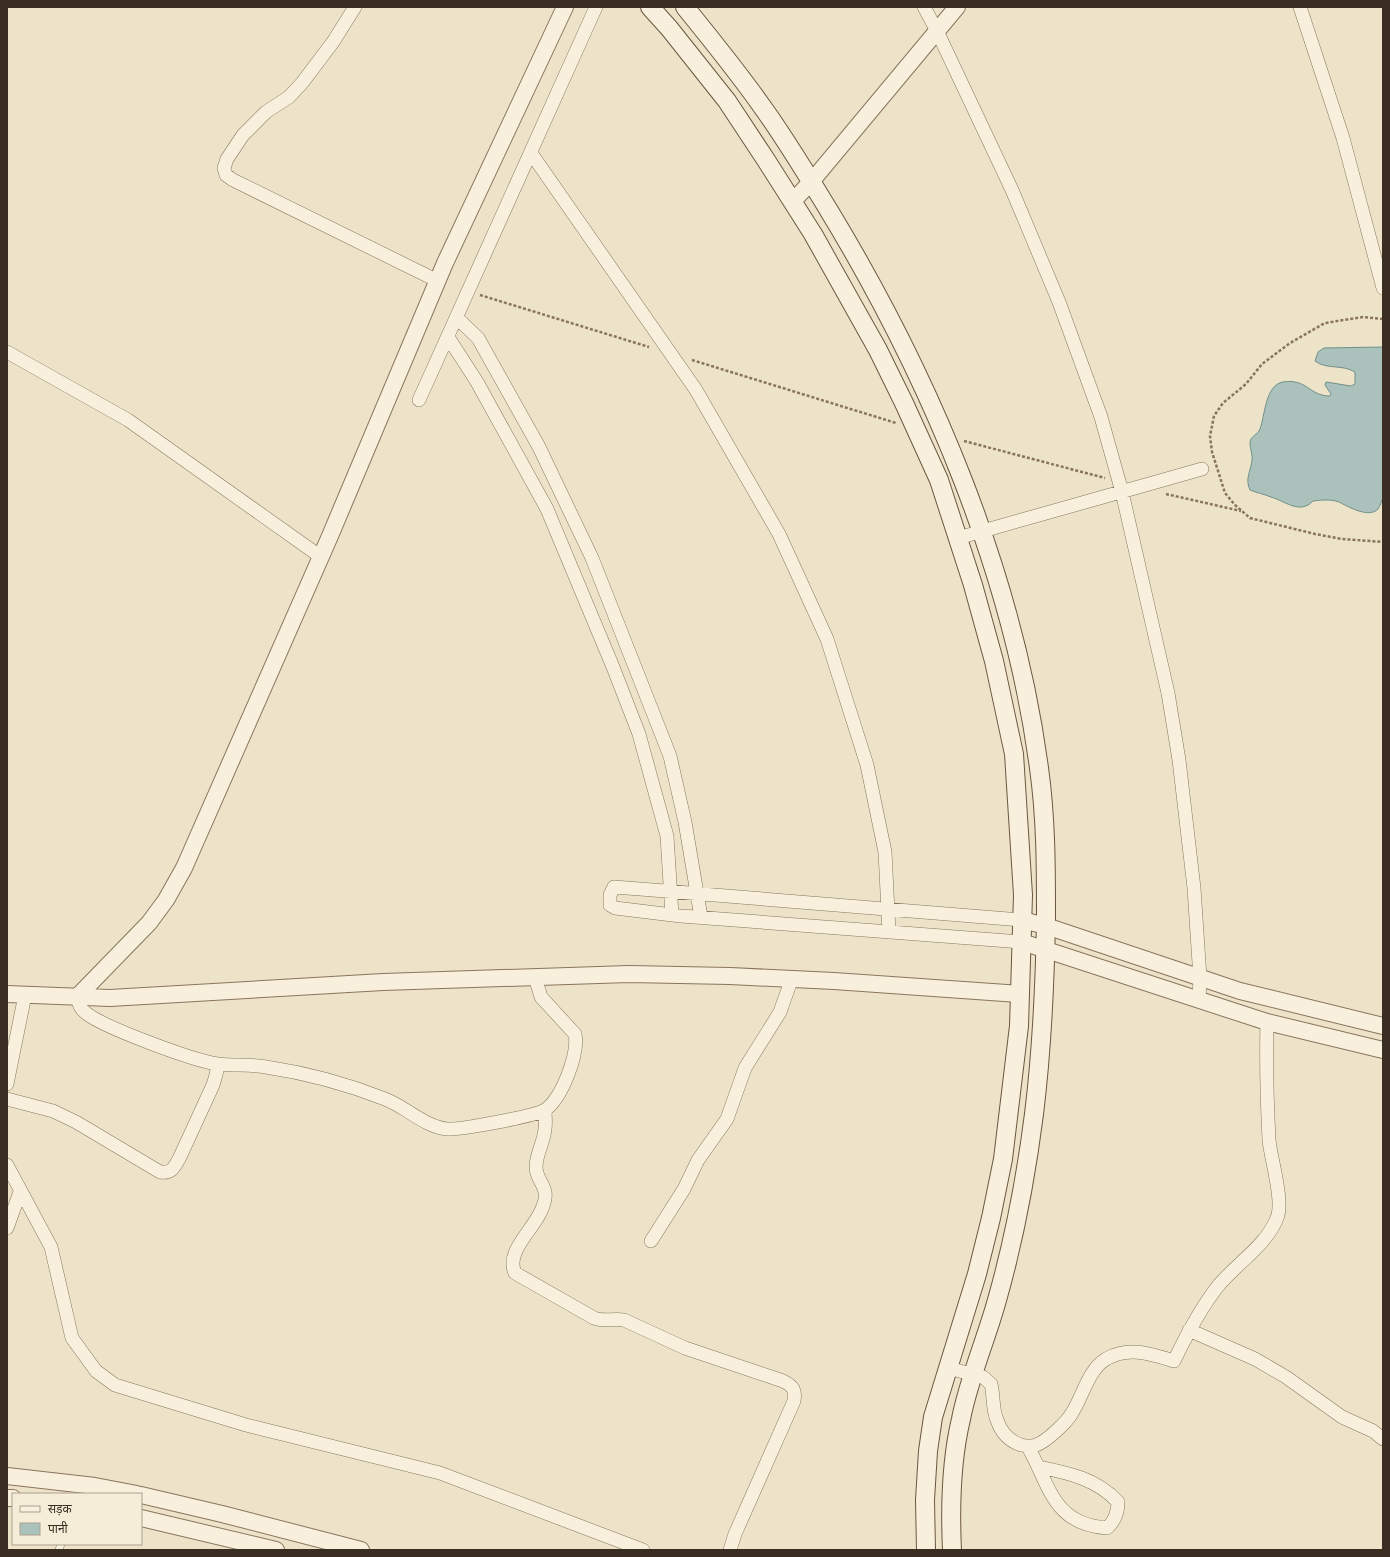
<svg xmlns="http://www.w3.org/2000/svg" width="1390" height="1557" viewBox="0 0 1390 1557" font-family="Lora,'Noto Sans Devanagari',serif">
<rect width="100%" height="100%" fill="#ede3c9"/>
<path fill="#aac2bb" stroke="#709088" d="M1383,347V497C1382,501 1380,506 1378,509C1369,519 1347,506 1339,502C1331,499 1321,500 1313,501C1300,515 1285,501 1271,497C1264,494 1257,493 1250,490C1245,479 1250,473 1252,461C1253,455 1250,449 1250,443C1250,436 1258,435 1260,429C1265,416 1265,385 1283,382C1307,378 1309,396 1330,396L1331,394L1325,385L1326,382L1351,386L1355,384V372C1342,364 1327,370 1315,361L1318,352L1324,348Z"/>
<g fill="none" stroke-linecap="round" stroke-linejoin="round">
<g stroke="#89755e" stroke-width="8">
<path id="service" d="M59,1550L61,1544"/>
</g>
<g stroke="#89755e" stroke-width="14">
<path id="minor" d="M355,7L333,42L302,83L289,97L266,112L243,135L227,159L224,168L226,175L233,180L438,281
M924,7L937,31L1012,190L1059,302L1101,417L1122,492L1168,693L1179,760L1194,888L1200,978L1199,1000
M1300,7L1343,138L1383,288
M531,153L696,390L779,534L827,639L867,765L885,852L889,932
M457,318L478,338L539,447L592,558L670,756L685,822L701,917
M448,337L477,382L547,509L613,667L639,734L667,836L672,915
M7,352L128,420L321,557
M419,400L596,7
M958,538L1202,469
M1022,942L681,916L615,908L610,905V895L614,887L640,889L1022,920
M77,997C79,1004 80,1009 86,1013C103,1027 194,1061 218,1064C234,1066 250,1064 266,1067C306,1073 347,1084 385,1099C406,1107 425,1127 447,1129C460,1130 535,1116 545,1110C562,1098 579,1054 575,1034L541,997L535,977
M7,1084L25,995
M7,1099L53,1111L76,1122L160,1172C171,1174 174,1168 179,1159L213,1085L216,1075L218,1064
M545,1110C545,1116 546,1122 545,1129C544,1142 536,1154 536,1167C536,1184 553,1186 541,1211C533,1230 505,1252 515,1273L594,1318C603,1322 614,1318 624,1320L685,1348L783,1381C793,1386 796,1390 794,1401L735,1534L730,1550
M7,1165L51,1247L72,1338L96,1371L115,1385L246,1425L440,1473L643,1550
M7,1228L20,1192
M651,1241L684,1189L698,1160L727,1119L745,1068L780,1012L792,978
M1189,1330L1255,1359L1286,1377L1342,1417L1373,1431L1383,1439
M948,1368L983,1377L991,1384C994,1396 992,1408 997,1420C1001,1432 1009,1441 1021,1445C1026,1446 1031,1447 1036,1445C1046,1442 1067,1422 1072,1413C1083,1396 1088,1370 1106,1359C1129,1346 1151,1354 1174,1361C1186,1336 1200,1309 1218,1286C1237,1263 1266,1246 1277,1218C1284,1201 1271,1160 1269,1140C1267,1101 1266,1061 1267,1022
M1028,1447C1050,1485 1052,1524 1107,1528C1115,1521 1118,1513 1118,1502C1097,1479 1069,1473 1039,1467"/>
</g>
<g stroke="#89755e" stroke-width="18">
<path id="tertiary" d="M793,201L811,182L957,7
M1022,920L1046,926L1240,991L1383,1026
M1022,942L1267,1022L1383,1050
M7,994L110,998L383,982L629,974L730,976L834,981L1020,994
M77,997L149,923L166,900L184,868L330,536L445,263L565,7
M7,1476L95,1486L137,1494
M141,1495L222,1514L361,1550
M7,1498H13
M141,1518L276,1550"/>
</g>
<g stroke="#6b5741" stroke-width="20">
<path id="secondary" d="M650,7L669,28L727,101L766,160L813,234L878,350L904,403L939,480L973,585L994,661L1014,754L1023,895L1019,1026L1003,1159L991,1218L977,1274L933,1417L928,1451L925,1500L926,1550
M685,7C711,39 737,71 761,105C785,138 806,173 828,209C930,377 1013,572 1039,768C1046,818 1046,867 1046,917C1045,983 1042,1049 1034,1114C1026,1177 1014,1240 997,1300C986,1340 969,1378 961,1419C951,1461 950,1507 952,1550"/>
</g>
<path stroke="#89755e" stroke-width="2.5" stroke-dasharray="3 2" stroke-linecap="butt" d="M480,295L649,347
M1383,319L1363,317L1325,323L1290,343L1262,364L1246,384L1223,403L1214,416L1210,436L1212,452L1225,493L1235,505L1250,518L1315,534L1342,539L1383,542
M692,360L896,423
M964,441L1105,478
M1166,494L1241,511"/>
<use href="#service" stroke="#f8f0dc" stroke-width="7"/>
<use href="#minor" stroke="#f8f0dc" stroke-width="13"/>
<use href="#tertiary" stroke="#f8f0dc" stroke-width="16"/>
<use href="#secondary" stroke="#f8f0dc" stroke-width="18"/>
</g>
<rect width="1390" height="1557" fill="none" stroke="#3a2d21" stroke-width="16"/>
<rect x="12" y="1493" width="130" height="52" fill="#f5edd8" stroke="#aaa08f"/>
<rect x="20" y="1506" width="20" height="6" fill="#f8f0dc" stroke="#aaa08f"/>
<text x="48" y="1513" font-size="12" fill="#3a2d21">सड़क</text>
<rect x="20" y="1523" width="20" height="12" fill="#aac2bb" stroke="#aaa08f"/>
<text x="48" y="1533" font-size="12" fill="#3a2d21">पानी</text>
</svg>
